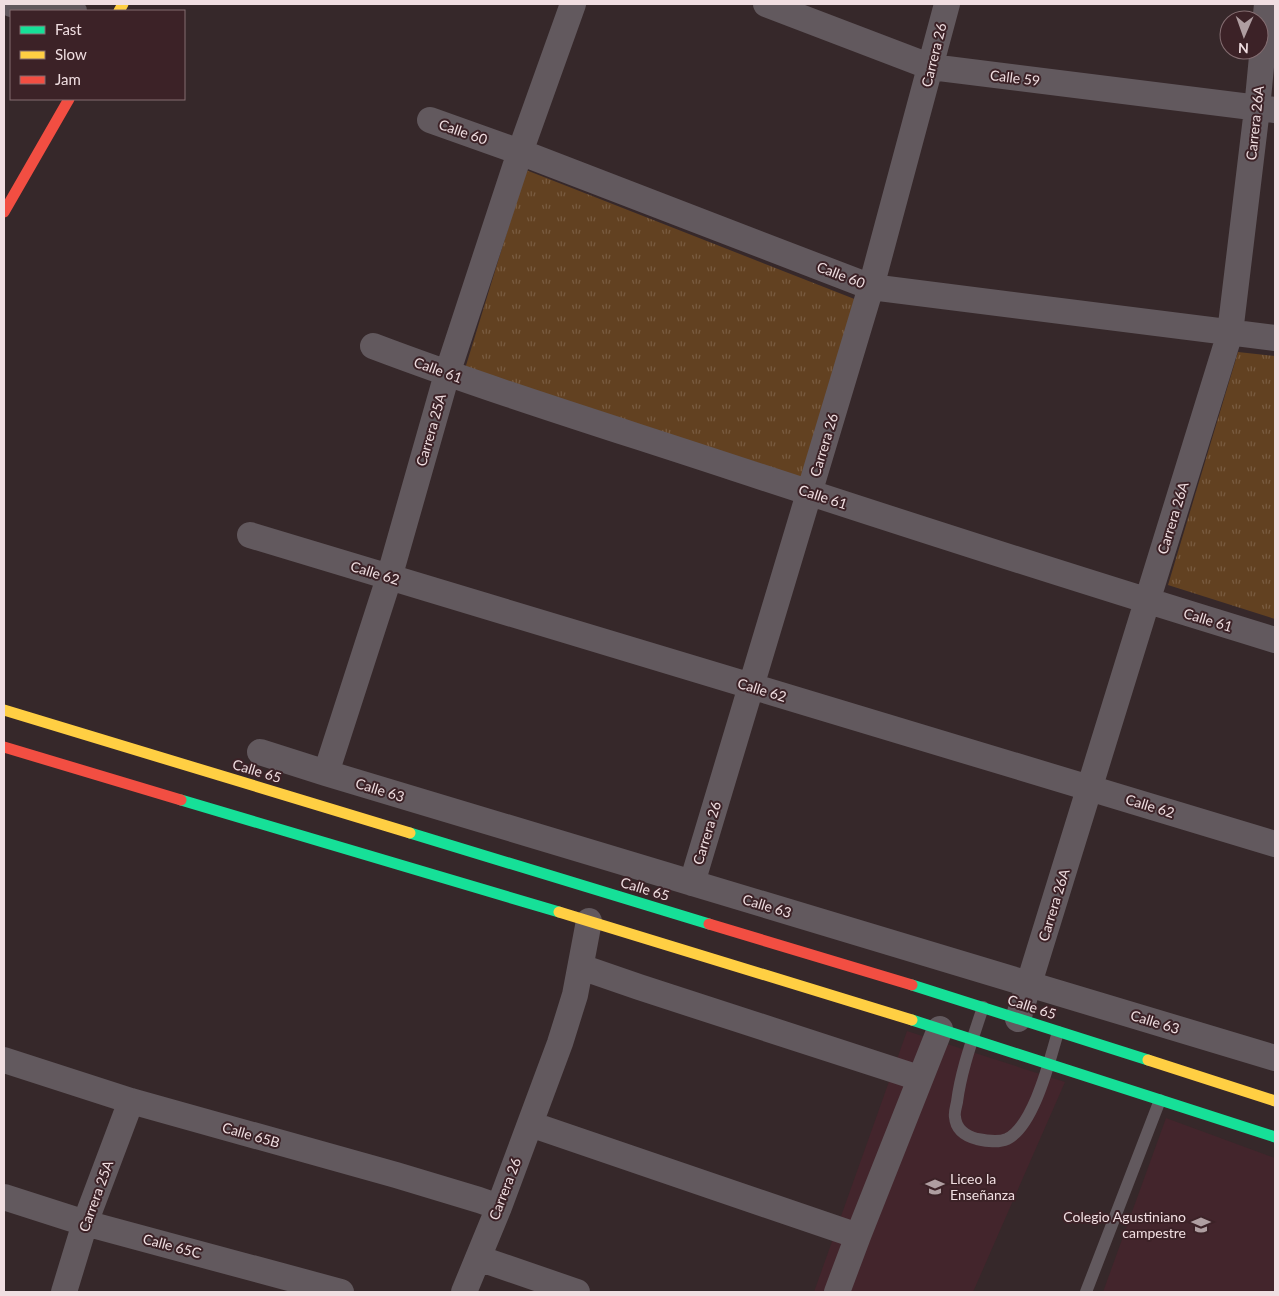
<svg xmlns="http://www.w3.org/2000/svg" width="1279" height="1296" viewBox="0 0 1279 1296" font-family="Lato,sans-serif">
<defs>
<pattern id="park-tufts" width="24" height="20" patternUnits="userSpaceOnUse" patternTransform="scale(1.25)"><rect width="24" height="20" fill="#624121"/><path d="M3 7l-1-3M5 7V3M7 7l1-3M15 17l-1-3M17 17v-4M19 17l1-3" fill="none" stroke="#795c41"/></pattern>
</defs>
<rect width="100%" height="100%" fill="#36282a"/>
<path fill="#43252c" d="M907,1031L1065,1082L973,1292H814Z
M1166,1118L1275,1158V1292H1103Z"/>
<path fill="url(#park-tufts)" d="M526,170L857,300L804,482L464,372Z
M1238,352L1275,356V619L1168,585Z"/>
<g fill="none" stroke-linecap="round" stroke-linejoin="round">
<path stroke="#62595e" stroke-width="12" d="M983,1007C973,1038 961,1070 957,1102C956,1107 954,1113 955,1117C956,1130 966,1136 977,1139C987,1141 998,1143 1007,1139C1034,1126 1050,1059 1058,1032
M1086,1292L1160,1100"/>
<path stroke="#62595e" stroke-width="26" d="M11,4L74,11
M766,4L931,67L1275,110
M430,120L520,152L871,287L1275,338
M373,346C492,391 613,428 734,468C914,527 1094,585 1275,640
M250,535L1275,844
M260,752L326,773L1275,1058
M326,773L389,578L447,374L520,152L573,4
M692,883L871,287L947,4
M581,967L639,987L919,1078
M1018,1019L1230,333L1257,109L1267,4
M4,1060L131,1101L396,1175L479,1200L499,1207
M530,1124L858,1236
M4,1197L85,1223L341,1292
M478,1258L577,1292
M64,1292L85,1223L131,1101
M464,1292L499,1207L560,1043L575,995L589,921
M837,1292L858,1236L940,1029"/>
<path stroke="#16e098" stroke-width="11" d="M181,800L559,912
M410,833L709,924
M912,985L1148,1060
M912,1020L1275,1137"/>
<path stroke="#ffcf43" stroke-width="11" d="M119,11L123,4
M4,710L410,833
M559,912L912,1020
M1148,1060L1275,1101"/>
<path stroke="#f24e42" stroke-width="11" d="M4,212L69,99
M4,747L181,800
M709,924L912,985"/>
</g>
<defs>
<g id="school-bare" transform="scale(1.5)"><path d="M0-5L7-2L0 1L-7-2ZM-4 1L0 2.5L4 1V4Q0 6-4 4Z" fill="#af9ea1" stroke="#3c2227" stroke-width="2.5" paint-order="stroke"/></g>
</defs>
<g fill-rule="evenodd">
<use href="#school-bare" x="935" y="1187"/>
<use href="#school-bare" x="1201" y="1225"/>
</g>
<g text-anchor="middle" stroke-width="4" stroke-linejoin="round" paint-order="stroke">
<g font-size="14" fill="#f0dee1" stroke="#3c2227">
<text transform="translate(934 55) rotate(-76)" y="5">Carrera 26</text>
<text transform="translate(1015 78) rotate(7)" y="5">Calle 59</text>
<text transform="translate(1255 123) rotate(-84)" y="5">Carrera 26A</text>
<text transform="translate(463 132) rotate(19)" y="5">Calle 60</text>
<text transform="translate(841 275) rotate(21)" y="5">Calle 60</text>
<text transform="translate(438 370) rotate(20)" y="5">Calle 61</text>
<text transform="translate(431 430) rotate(-74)" y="5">Carrera 25A</text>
<text transform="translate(824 445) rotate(-73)" y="5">Carrera 26</text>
<text transform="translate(823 497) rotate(18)" y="5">Calle 61</text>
<text transform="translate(1173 518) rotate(-73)" y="5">Carrera 26A</text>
<text transform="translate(375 573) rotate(17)" y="5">Calle 62</text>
<text transform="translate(1208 620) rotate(17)" y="5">Calle 61</text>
<text transform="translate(762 690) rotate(17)" y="5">Calle 62</text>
<text transform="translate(257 771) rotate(17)" y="5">Calle 65</text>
<text transform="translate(380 790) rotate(17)" y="5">Calle 63</text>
<text transform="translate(1150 806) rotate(17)" y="5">Calle 62</text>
<text transform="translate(707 833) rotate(-73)" y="5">Carrera 26</text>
<text transform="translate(645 889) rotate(17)" y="5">Calle 65</text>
<text transform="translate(1054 905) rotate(-73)" y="5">Carrera 26A</text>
<text transform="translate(767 906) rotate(17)" y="5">Calle 63</text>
<text transform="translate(1032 1007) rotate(18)" y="5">Calle 65</text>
<text transform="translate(1155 1022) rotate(17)" y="5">Calle 63</text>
<text transform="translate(251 1135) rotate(16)" y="5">Calle 65B</text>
<text transform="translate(505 1189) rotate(-69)" y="5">Carrera 26</text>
<text transform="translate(96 1196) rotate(-70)" y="5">Carrera 25A</text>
<text transform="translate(172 1246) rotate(15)" y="5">Calle 65C</text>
</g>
<g font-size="14" fill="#f0dee1" stroke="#3c2227" text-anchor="start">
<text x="950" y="1184">Liceo la<tspan x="950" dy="16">Enseñanza</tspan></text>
<text x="1186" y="1222" text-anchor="end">Colegio Agustiniano<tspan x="1186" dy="16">campestre</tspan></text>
</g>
</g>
<rect width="1279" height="1296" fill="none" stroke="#f0dee1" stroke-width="10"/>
<rect x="10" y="10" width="175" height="90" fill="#3c2227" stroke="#846d71"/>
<rect x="20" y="26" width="25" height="8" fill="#16e098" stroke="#846d71"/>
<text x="55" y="35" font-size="15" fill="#f0dee1">Fast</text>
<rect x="20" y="51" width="25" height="8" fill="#ffcf43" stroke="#846d71"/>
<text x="55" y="60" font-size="15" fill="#f0dee1">Slow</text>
<rect x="20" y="76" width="25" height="8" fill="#f24e42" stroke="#846d71"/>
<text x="55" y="85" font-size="15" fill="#f0dee1">Jam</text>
<g transform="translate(1244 35) rotate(182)"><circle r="24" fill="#3c2227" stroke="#846d71"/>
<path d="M0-4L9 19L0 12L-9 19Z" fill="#af9ea1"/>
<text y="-8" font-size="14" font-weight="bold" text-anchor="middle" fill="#f0dee1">N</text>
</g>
</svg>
